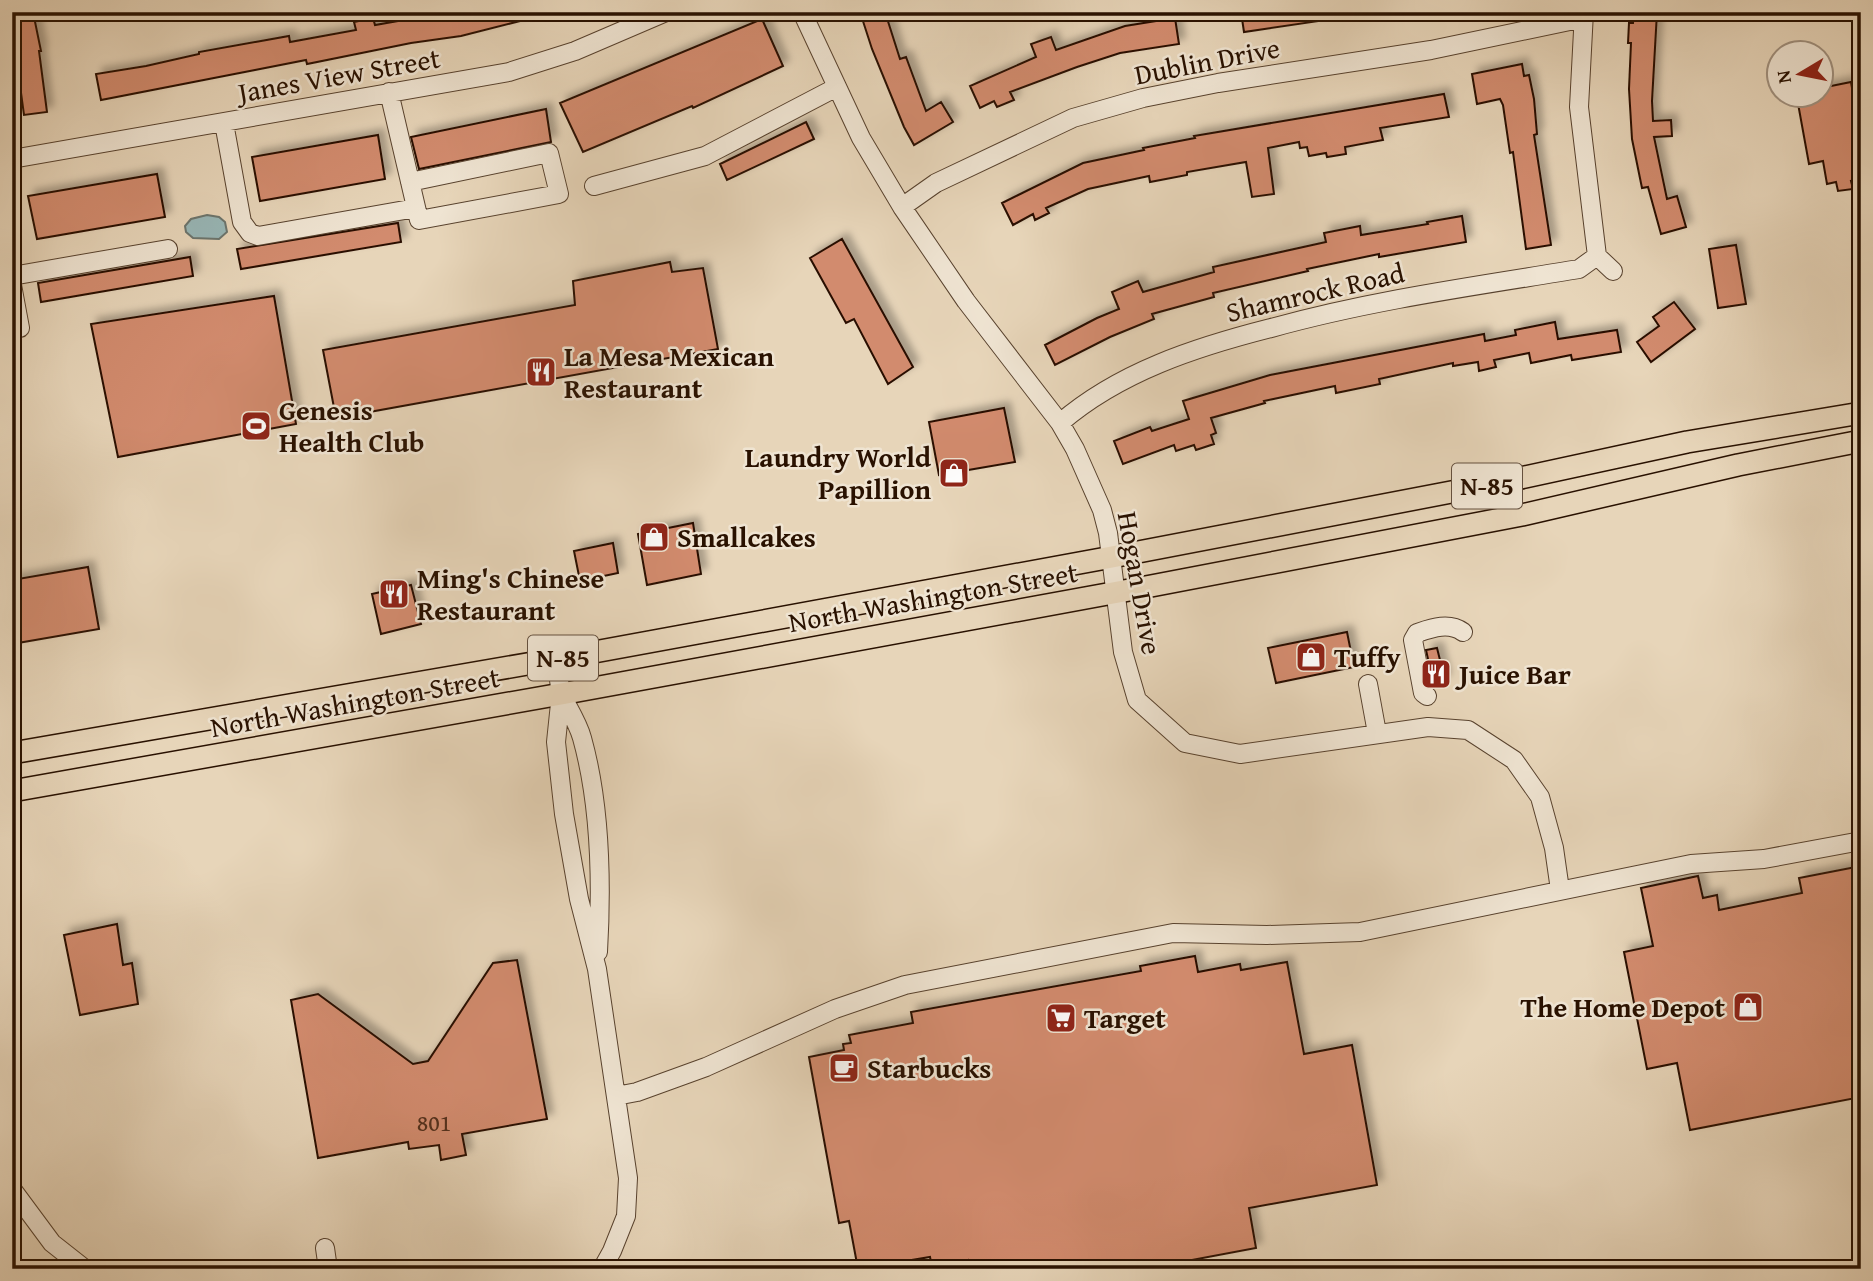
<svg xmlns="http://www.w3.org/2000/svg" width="1873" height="1281" viewBox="0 0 1873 1281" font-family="'Gentium Book Plus',serif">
<defs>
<filter id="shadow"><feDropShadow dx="6" dy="-6" stdDeviation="3.5" flood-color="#0004"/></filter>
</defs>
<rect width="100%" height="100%" fill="#e7d5b9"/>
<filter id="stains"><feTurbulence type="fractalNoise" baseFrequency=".00286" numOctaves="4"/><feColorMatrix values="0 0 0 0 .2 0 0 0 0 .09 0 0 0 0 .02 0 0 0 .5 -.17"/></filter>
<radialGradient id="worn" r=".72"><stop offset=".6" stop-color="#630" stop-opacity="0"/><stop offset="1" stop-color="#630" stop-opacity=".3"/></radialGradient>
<path fill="#98b7b7" stroke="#6c756e" stroke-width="2" d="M207,215L219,217L225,222L227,232L219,239L193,238L186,232L185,226L191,219Z"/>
<path fill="#d28b6e" stroke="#291100" stroke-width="2" filter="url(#shadow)" d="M12,12H33L41,51H39L47,112L24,115L16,56L12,46Z
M449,12H531L532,18L461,36L411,43L307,64L306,60L255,70L101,100L96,74L146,66L199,54V52L289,36L290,42L356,30L354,22L373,18L375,25Z
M871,12H885L900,59L906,57L926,111L941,102L953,122L914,145L904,127L872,49L861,15Z
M1241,12H1319V21L1244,32Z
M1634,12H1657L1652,101L1653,121L1671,120L1672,136L1654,137L1667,199L1677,196L1686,227L1661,234L1648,187L1642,188L1632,139L1629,89L1631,43H1628L1629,23H1633Z
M1175,18L1179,44L1120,53L1077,67L1010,92L1014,100L997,107L994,101L980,108L970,86L1036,57L1031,44L1051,37L1056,50L1125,26Z
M762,19L783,66L693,108L692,106L583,152L560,103Z
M1522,64L1524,76L1529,75L1534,99L1537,134L1534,135L1551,245L1526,249L1513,152L1510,153L1503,105L1500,99L1477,104L1472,74Z
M1851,82L1852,88L1861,87V180L1851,181L1853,189L1838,191L1836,182L1827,184L1823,161L1809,164L1797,98L1821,94V88Z
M1444,94L1449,117L1380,128L1383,140L1345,147L1346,154L1327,157L1326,153L1309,156L1307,147L1300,148L1299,142L1268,148L1274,194L1252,197L1246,162L1187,172V175L1150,182L1149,176L1088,189L1046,208L1049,213L1035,220L1033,214L1013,225L1002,203L1083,163L1144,150L1143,148L1195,138L1194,136Z
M546,109L551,142L419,169L411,137Z
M806,122L814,139L727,180L720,164Z
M378,135L385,179L260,201L252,157Z
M157,174L165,217L37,239L28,196Z
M1462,216L1466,242L1379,257V254L1307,269L1308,271L1213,293L1214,297L1152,314L1154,319L1110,337L1055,365L1045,345L1097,318L1119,309L1112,292L1138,281L1143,292L1214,272L1213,267L1326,242L1324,233L1360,226L1361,235L1428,224L1427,222Z
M398,223L401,242L241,269L237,249Z
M842,239L913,367L888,384L854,319L846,323L810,258Z
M1736,245L1746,304L1718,308L1709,249Z
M190,257L193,276L41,302L38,283Z
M670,262L672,272L703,268L718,349L336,418L323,350L575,305L573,281Z
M274,296L296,424L118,457L91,324Z
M1674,302L1695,329L1651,362L1637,342L1659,326L1653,317Z
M1555,322L1558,339L1617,330L1621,352L1572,360L1571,355L1531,363L1529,353L1494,360L1496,367L1479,371L1478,362L1453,366V363L1379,379L1380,384L1336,393L1335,386L1264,401L1265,403L1211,418L1216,433L1211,435L1214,444L1196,450L1194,445L1176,451L1174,445L1123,464L1114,441L1150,427L1152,431L1189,419L1183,401L1270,375L1484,334L1485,341L1516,335L1515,330Z
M1004,408L1015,462L939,475L929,422Z
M693,523L701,574L647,585L638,534Z
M613,543L618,573L580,581L574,551Z
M88,567L99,629L12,644V580Z
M411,585L421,624L381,634L372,594Z
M1347,632L1354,667L1276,683L1268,648Z
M1437,648L1445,680L1433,682L1426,650Z
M1861,866V1097L1690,1130L1677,1063L1647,1069L1624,952L1653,946L1641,888L1698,876L1703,898L1717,895L1719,910L1802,893L1799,878Z
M117,924L123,965L132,963L138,1004L80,1015L64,935Z
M1195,956L1198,972L1240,964L1241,970L1287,962L1304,1054L1352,1045L1377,1185L1249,1208L1256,1248L1144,1269H970L968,1260L932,1267L930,1257L858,1269L849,1221L839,1223L809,1057L844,1050L843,1044L851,1043L849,1035L913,1023L911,1012L1141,971L1140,966Z
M517,960L547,1119L462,1134L466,1155L441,1160L439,1145L409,1149L408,1142L318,1158L291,1000L318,994L413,1064L428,1061L493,963Z"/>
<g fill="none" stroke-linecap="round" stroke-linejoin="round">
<g stroke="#58422e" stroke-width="20">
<path id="minor" d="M802,12L861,138L902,207L966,301L1060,423L1075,449L1102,510L1108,533L1123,652L1137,700L1185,743L1240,754L1428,727L1468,730L1514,760L1540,797L1554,848L1560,890
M1584,12L1579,107L1597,256
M389,92C399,135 409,178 419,220L559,194L549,153L410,182
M224,123L242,222L250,233L258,236L416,208
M12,159L509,72L575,51L666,12
M594,186L705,156L837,87
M902,207L936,183L1073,118L1143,98L1218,83L1431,50L1584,18
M1597,256L1613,271
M12,276L168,249
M12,285L20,328
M1060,423C1119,372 1196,347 1271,328C1372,300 1475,286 1579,269L1597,256
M556,659L561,694L556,742L564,814L579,899L597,969L628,1178L626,1216L612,1251L602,1269
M1368,684L1377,733
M561,694C568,708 578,723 582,738C601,806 602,882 598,952
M1427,696L1423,693L1413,640L1417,633C1432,628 1449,622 1463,632
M616,1096L637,1092L706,1067L835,1009L905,985L1173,933L1267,935L1360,932L1691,864L1764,859L1861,841
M12,1189L52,1243L85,1269
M325,1248L328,1269"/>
</g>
<g stroke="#291100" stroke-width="24">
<path id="major" d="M12,753L556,659L1112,557L1493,484L1687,442L1861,413
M12,791L561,694L1151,586L1522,515L1738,465L1861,441"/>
</g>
<use href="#minor" stroke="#efe4d2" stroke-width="18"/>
<use href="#major" stroke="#e7d5b9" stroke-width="21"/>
</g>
<defs>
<g id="restaurant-square" transform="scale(1.575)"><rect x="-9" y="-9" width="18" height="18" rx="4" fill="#8f2418" stroke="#efe4d2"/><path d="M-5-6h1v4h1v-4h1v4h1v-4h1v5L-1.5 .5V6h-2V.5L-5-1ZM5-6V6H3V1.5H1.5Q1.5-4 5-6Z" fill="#fff"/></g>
<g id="stadium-square" transform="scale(1.575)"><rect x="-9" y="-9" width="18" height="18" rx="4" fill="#8f2418" stroke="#efe4d2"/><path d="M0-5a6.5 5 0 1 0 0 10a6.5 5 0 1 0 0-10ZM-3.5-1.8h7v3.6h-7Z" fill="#fff"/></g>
<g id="shop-square" transform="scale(1.575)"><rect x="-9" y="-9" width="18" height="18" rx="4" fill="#8f2418" stroke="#efe4d2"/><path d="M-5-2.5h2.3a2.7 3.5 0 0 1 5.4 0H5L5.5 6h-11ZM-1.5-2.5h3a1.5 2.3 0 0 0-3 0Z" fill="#fff"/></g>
<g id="supermarket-square" transform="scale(1.575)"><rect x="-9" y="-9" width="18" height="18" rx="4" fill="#8f2418" stroke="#efe4d2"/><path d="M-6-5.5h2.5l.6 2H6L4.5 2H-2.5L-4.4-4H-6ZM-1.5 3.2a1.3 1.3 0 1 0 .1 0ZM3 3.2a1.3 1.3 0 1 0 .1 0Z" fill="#fff"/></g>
<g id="cafe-square" transform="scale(1.575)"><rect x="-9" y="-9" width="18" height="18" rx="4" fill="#8f2418" stroke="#efe4d2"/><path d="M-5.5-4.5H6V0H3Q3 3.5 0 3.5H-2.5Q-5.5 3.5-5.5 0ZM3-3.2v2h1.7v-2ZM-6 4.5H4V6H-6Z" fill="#fff"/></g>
</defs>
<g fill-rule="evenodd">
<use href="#restaurant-square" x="541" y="372"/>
<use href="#stadium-square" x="256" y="426"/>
<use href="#shop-square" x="954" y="473"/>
<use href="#shop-square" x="654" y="537"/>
<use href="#restaurant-square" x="394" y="594"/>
<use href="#shop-square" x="1311" y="657"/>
<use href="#restaurant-square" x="1436" y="674"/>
<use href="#shop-square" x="1748" y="1007"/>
<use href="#supermarket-square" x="1061" y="1018"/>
<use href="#cafe-square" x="844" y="1068"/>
</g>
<g text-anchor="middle" stroke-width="5" stroke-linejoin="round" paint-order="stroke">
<g font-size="24" fill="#53301c">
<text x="434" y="1131">801</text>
</g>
<g fill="#efe4d2" stroke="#64503f" stroke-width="2">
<rect x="1452" y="463.5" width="70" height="45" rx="5"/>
<rect x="528" y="635.5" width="70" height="45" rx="5"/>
</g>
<g font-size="26" font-weight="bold" fill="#291100">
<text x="1487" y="495">N-85</text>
<text x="563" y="667">N-85</text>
</g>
<g font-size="28" fill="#291100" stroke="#efe4d2">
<text transform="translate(1207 61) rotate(-11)" y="10">Dublin Drive</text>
<text transform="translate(339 75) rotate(-10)" y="10">Janes View Street</text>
<text transform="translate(1315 292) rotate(-13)" y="10">Shamrock Road</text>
<text transform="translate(1140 583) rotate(80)" y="10">Hogan Drive</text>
<text transform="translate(933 597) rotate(-10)" y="10">North Washington Street</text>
<text transform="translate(355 702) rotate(-10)" y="10">North Washington Street</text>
</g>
<g font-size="28" font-weight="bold" fill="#291100" stroke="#efe4d2" text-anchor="start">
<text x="564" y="366">La Mesa Mexican<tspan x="564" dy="32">Restaurant</tspan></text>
<text x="279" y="420">Genesis<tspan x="279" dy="32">Health Club</tspan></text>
<text x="931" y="467" text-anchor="end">Laundry World<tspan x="931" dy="32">Papillion</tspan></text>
<text x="677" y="547">Smallcakes</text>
<text x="417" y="588">Ming's Chinese<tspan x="417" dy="32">Restaurant</tspan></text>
<text x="1334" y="667">Tuffy</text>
<text x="1459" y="684">Juice Bar</text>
<text x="1725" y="1017" text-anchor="end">The Home Depot</text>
<text x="1084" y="1028">Target</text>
<text x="867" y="1078">Starbucks</text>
</g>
</g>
<rect width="1873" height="1281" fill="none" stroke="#e7d5b9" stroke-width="42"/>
<rect x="14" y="14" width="1845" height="1253" fill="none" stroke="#291100" stroke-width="3.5"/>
<rect x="21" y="21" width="1831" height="1239" fill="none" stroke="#291100" stroke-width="2"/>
<g transform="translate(1800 74) rotate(260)"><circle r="33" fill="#efe4d2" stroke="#a0907e" stroke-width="2"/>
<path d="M0-5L12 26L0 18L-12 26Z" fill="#8f2418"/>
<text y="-10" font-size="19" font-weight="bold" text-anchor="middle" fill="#291100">N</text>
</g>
<rect width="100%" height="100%" filter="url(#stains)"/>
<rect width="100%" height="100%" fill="url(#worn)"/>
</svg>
